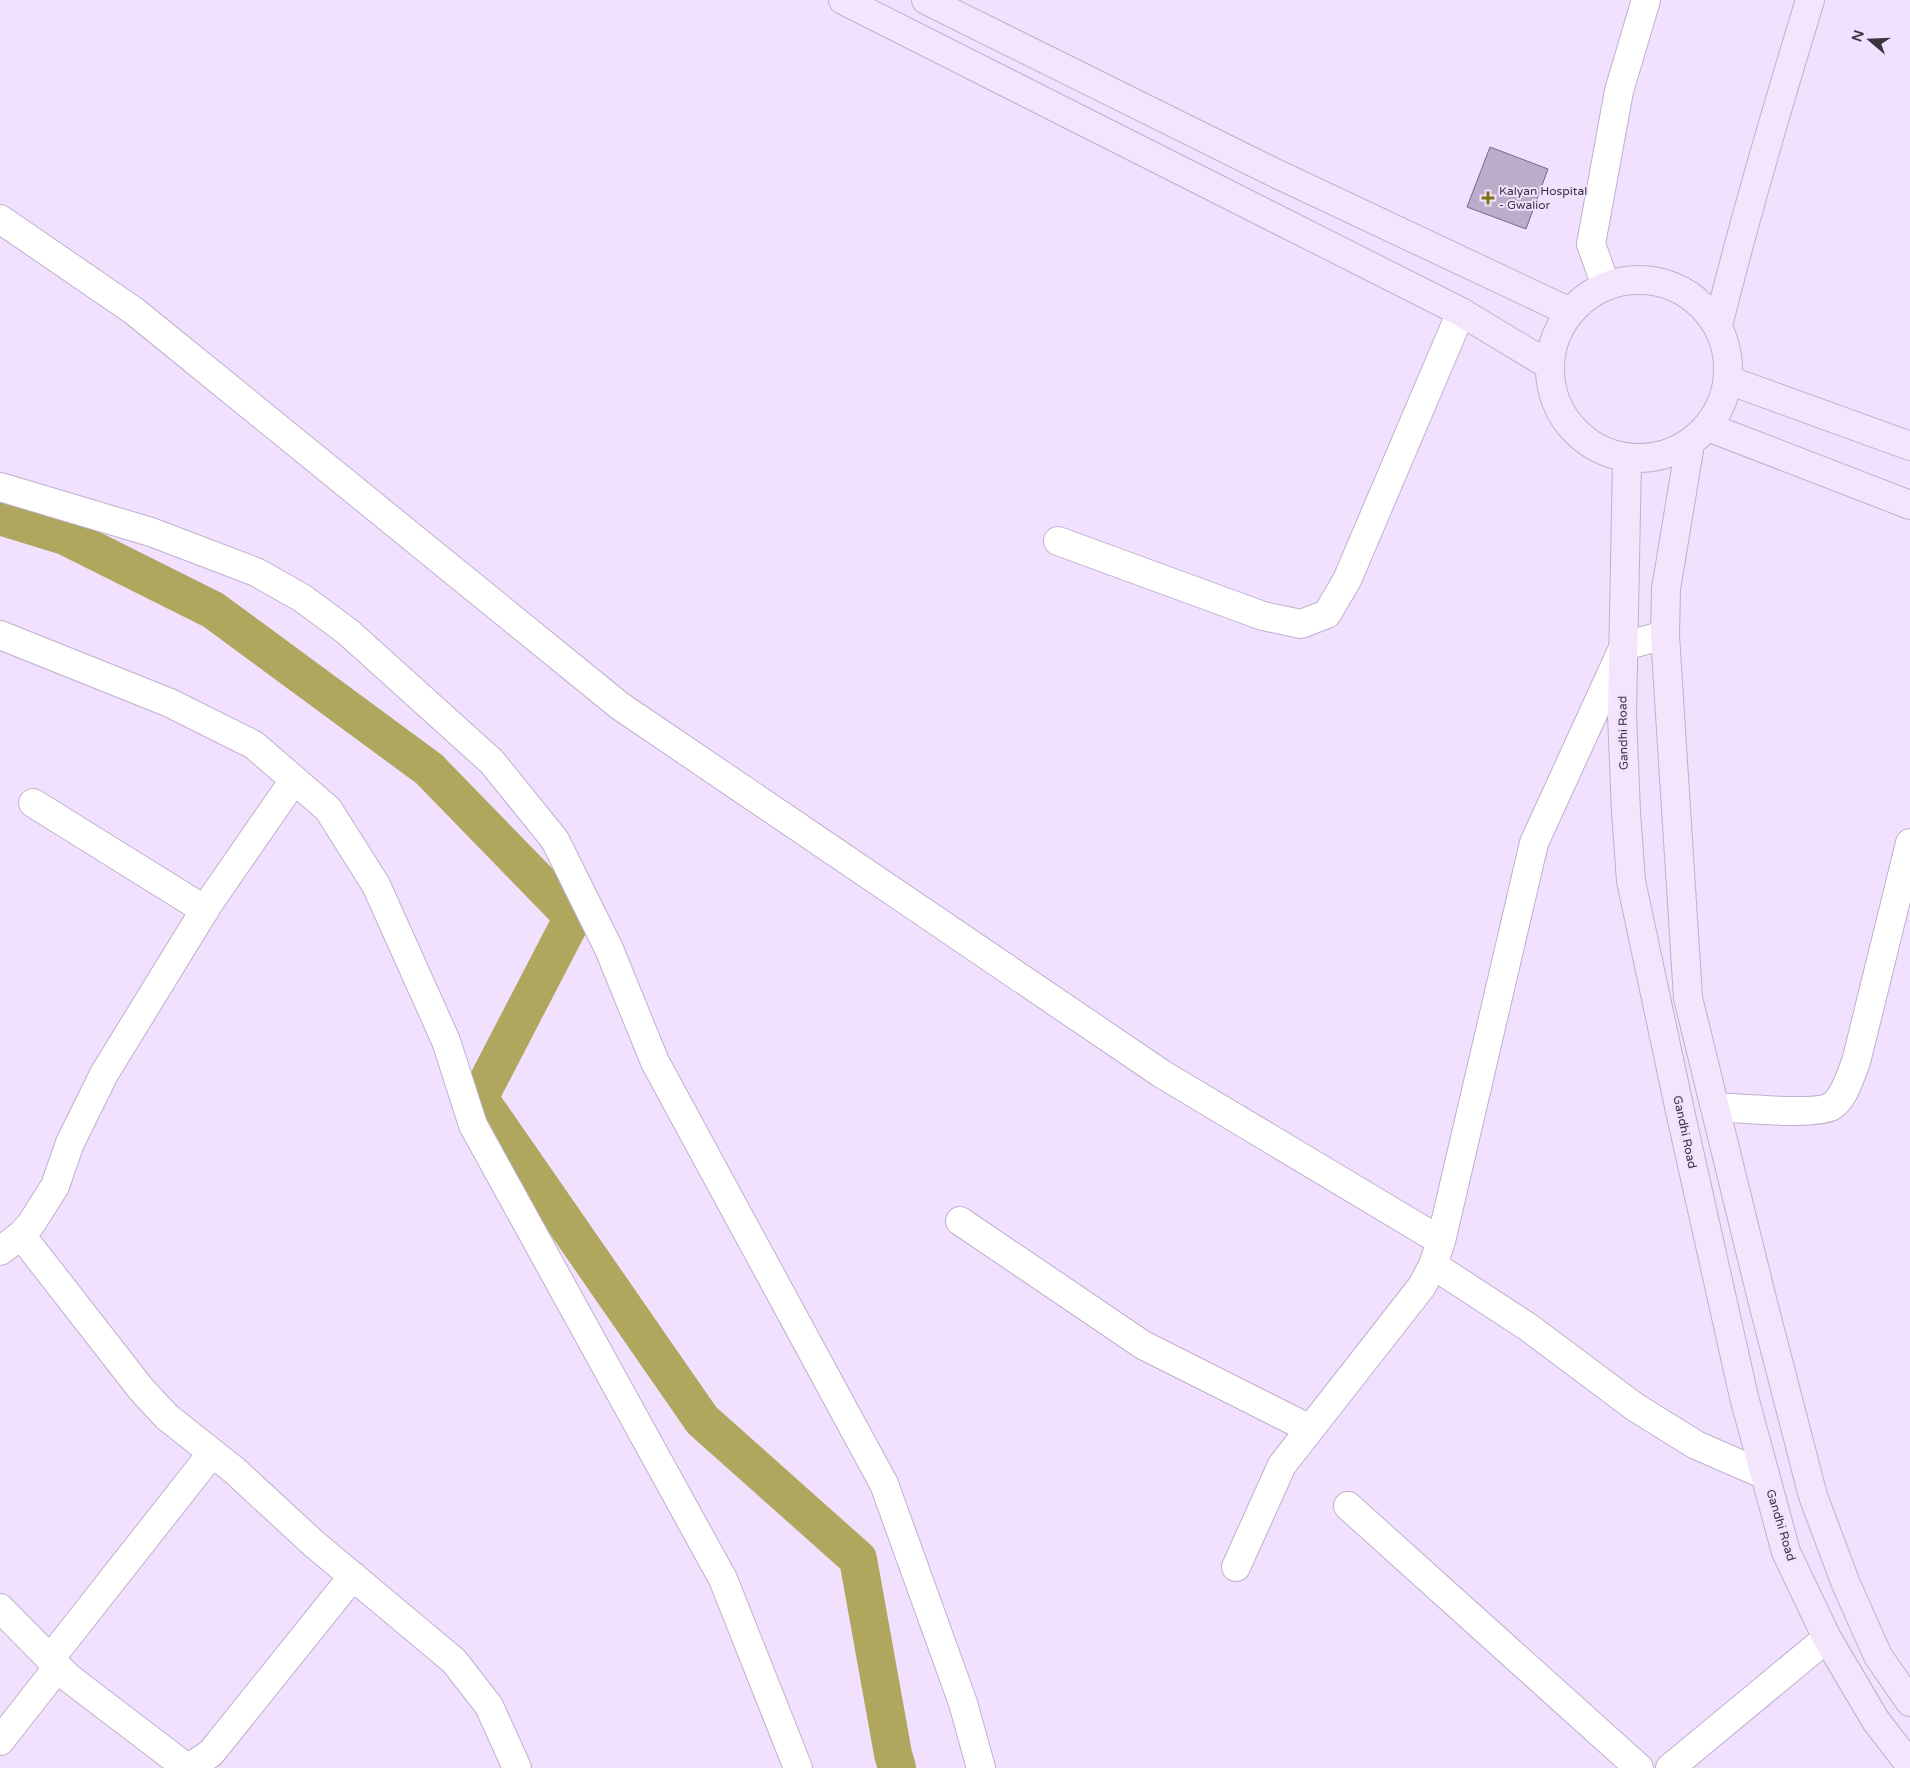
<svg xmlns="http://www.w3.org/2000/svg" width="1910" height="1768" viewBox="0 0 1910 1768" font-family="'Varela Round',sans-serif">
<rect width="100%" height="100%" fill="#f1e1ff"/>
<g fill="none" stroke-linecap="round" stroke-linejoin="round">
<path stroke="#aea75d" stroke-width="38" d="M0,516L65,536L213,610L429,769L573,917L479,1098L702,1420L858,1559L893,1754L897,1768"/>
</g>
<path fill="#bbacc9" stroke="#766882" d="M1490,147L1548,169L1526,229L1467,207Z"/>
<g fill="none" stroke-linecap="round" stroke-linejoin="round">
<g stroke="#bfb0cd" stroke-width="30">
<path id="minor" d="M0,219L134,311L620,706L1162,1074L1441,1241
M0,487L151,532L256,572L302,598L348,632L492,762L555,840L609,949L655,1062L884,1484L963,1703L981,1768
M1058,541L1263,616L1301,624L1327,614L1347,580L1461,312
M0,635L170,703L254,745L328,809L376,885L446,1041L473,1125L723,1579L798,1768
M33,803L205,910
M1715,1107C1737,1108 1816,1116 1832,1106C1845,1097 1850,1076 1856,1062L1910,843
M960,1221L1143,1345L1310,1429
M21,1235L141,1389L167,1417L234,1470L313,1543L454,1661L489,1706L517,1768
M0,1251L21,1235L31,1224L55,1186L70,1143L104,1074L209,903L294,780
M1433,1265L1528,1327L1635,1407L1696,1445L1765,1475
M1348,1506L1639,1768
M1236,1567L1282,1465L1422,1286L1433,1265L1441,1241L1534,843L1624,646L1665,635
M0,1608L69,1678L187,1768
M50,1659L212,1453
M0,1741L58,1667
M189,1768L211,1753L353,1576
M1670,1768L1827,1638"/>
</g>
<g stroke="#bfb0cd" stroke-width="30">
<path id="tertiary" d="M1606,286L1591,244L1619,91L1646,0"/>
</g>
<g stroke="#bfb0cd" stroke-width="30">
<path id="secondary" d="M843,0L1461,312L1549,365
M926,0L1273,172L1570,312
M1550 369a89 89 0 1 1 178 0a89 89 0 1 1-178 0Z
M1718,326C1745,216 1777,108 1810,0
M1728,380L1910,446
M1708,427L1910,505
M1690,444L1666,589L1665,635L1688,998L1763,1303L1813,1496L1846,1584L1878,1656L1910,1702
M1627,459L1622,715L1626,812L1631,881L1680,1111L1744,1397L1786,1552L1827,1638L1876,1721L1910,1765"/>
</g>
<use href="#minor" stroke="#fff" stroke-width="28"/>
<use href="#tertiary" stroke="#fff" stroke-width="28"/>
<use href="#secondary" stroke="#f2e5fc" stroke-width="28"/>
</g>
<path fill="#7c7315" stroke="#f1e1ff" stroke-width="2" d="M1485.5 190.5h5v5h5v5h-5v5h-5v-5h-5v-5h5z"/>
<g text-anchor="middle" stroke-width="4" stroke-linejoin="round" paint-order="stroke">
<g font-size="12" fill="#3b3540" stroke="#f1e1ff" text-anchor="start">
<text x="1499" y="195">Kalyan Hospital<tspan x="1499" dy="14">- Gwalior</tspan></text>
</g>
<g font-size="12" fill="#3b3540" stroke="#f1e1ff">
<text transform="translate(1623 733) rotate(-91)" y="4">Gandhi Road</text>
<text transform="translate(1685 1132) rotate(78)" y="4">Gandhi Road</text>
<text transform="translate(1781 1525) rotate(73)" y="4">Gandhi Road</text>
</g>
</g>
<g transform="translate(1870 40) rotate(289)" stroke="#f1e1ff" stroke-width="4" paint-order="stroke">
<path d="M0-4L9 19L0 12L-9 19Z" fill="#3b3540"/>
<text y="-8" font-size="14" font-weight="bold" text-anchor="middle" fill="#3b3540">N</text>
</g>
</svg>
